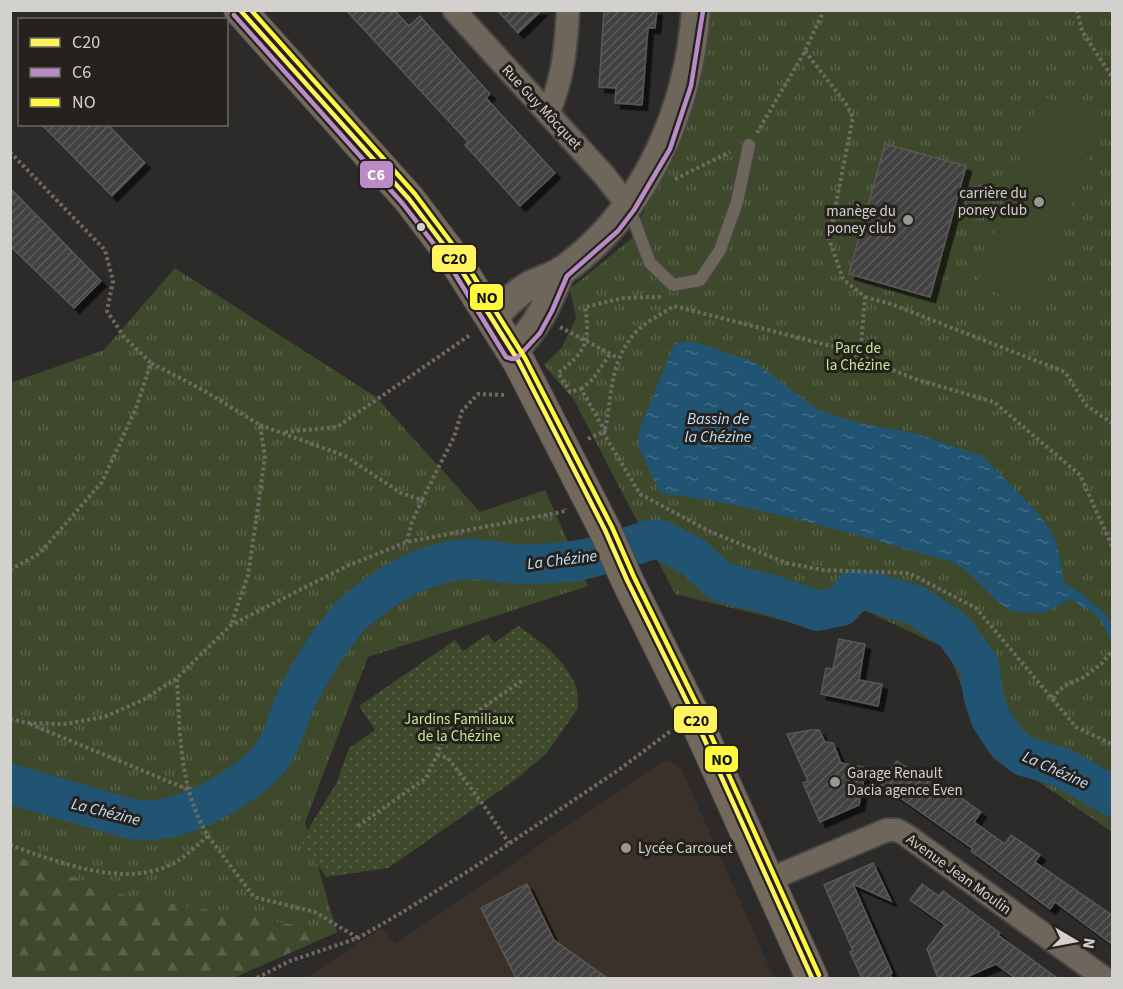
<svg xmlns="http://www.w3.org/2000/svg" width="1123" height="989" viewBox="0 0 1123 989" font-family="'Source Sans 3',sans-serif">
<defs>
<pattern id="grass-tufts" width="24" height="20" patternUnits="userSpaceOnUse" patternTransform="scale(1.5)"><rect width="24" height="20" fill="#3e492c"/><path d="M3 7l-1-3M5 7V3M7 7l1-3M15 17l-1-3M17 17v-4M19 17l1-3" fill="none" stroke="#596249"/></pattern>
<pattern id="forest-firs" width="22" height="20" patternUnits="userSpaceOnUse" patternTransform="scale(1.5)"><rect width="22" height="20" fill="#3e492c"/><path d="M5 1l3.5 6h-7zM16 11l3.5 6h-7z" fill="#596249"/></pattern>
<pattern id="garden-dots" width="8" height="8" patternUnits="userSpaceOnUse" patternTransform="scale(1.5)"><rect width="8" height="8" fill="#3e492c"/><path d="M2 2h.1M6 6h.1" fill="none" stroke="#596249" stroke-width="1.8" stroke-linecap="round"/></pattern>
<pattern id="water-ripples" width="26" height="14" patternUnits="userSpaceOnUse" patternTransform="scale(1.5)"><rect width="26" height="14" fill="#215472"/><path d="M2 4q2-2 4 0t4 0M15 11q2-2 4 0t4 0" fill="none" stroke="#406c85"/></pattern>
<pattern id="building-hatch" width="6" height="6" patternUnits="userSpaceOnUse" patternTransform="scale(1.5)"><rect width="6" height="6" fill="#424140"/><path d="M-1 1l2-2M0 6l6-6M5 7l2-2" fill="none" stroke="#5c5b5a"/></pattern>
<filter id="shadow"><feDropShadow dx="5.5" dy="5.5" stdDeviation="0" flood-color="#0009"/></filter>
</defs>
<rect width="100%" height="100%" fill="#2d2b29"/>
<path fill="#39312a" d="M668,761L681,768L774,978H305L382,928L395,944L661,762Z"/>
<path fill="url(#grass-tufts)" d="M709,11H1112V832L984,744L947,649L866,611L814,628L675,594L574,400L544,365L562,347L576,318L570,289L632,238L686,119Z
M175,268L376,397L480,512L545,490L588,586L368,657L305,822L337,932L233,978H11L10,383L104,350Z"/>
<path fill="url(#forest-firs)" d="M11,855L127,896L337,932L233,978H11Z"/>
<path fill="url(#garden-dots)" d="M518,626C540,641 563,657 575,684C578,690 578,700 578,708L546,754L515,780L388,868L326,877L301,841L336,784L349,748L375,730L359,706L455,640L463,651L488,634L494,643Z"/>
<path fill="#3e492c" d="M1041,96L1101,118L1038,308L976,286Z"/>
<path fill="url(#water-ripples)" d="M696,342L754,362L820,411L863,424L914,433L982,456L1036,511L1049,528L1057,544L1064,582L1089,599L1085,609L1071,599L1044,613L1013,612L1000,604L970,574L953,562C856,535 760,505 660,493L638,446L639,430L675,343Z"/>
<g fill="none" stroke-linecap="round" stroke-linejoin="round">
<path stroke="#215472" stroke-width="7" d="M1087,603L1103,617L1112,635"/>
<path stroke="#215472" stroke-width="40" d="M10,784L131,819C158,823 180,816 205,805C224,795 250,780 265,764C279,750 284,731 291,712C303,682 329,639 351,616C381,587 424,562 467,559C487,558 506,565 526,564C543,564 563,563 580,560C603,556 627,547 650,540H661L692,556L721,582L772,595L818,611L841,606L855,590L869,591L917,606L954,631L979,665L983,694L990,717L1007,743L1024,756L1061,767L1112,796"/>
</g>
<path fill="url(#building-hatch)" stroke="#5a5856" stroke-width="1.5" filter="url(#shadow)" d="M346,10H394L409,26L420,16L490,94L486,98L555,173L520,206L465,145L468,142Z
M497,10H542L518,33Z
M604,10H657L655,28H648L642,105L615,103L616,88L599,87Z
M41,124H107L145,163L112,196Z
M885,144L966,166L930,297L849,274Z
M10,188L101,281L74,308L10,246Z
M839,639L865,644L859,680L882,684L878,706L821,694L826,668L833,669Z
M811,730H819L825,742L833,743L841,763L889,772L897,761L916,774L920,769L981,812L974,822L1005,844L1011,835L1040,855L1035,862L1113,916V945L1055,902L1050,909L971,851L973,849L865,773L859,805L820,822L803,783L808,781L787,734Z
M873,863L891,901L853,884L892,973L890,974L892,978H862L850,952L853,951L824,885Z
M527,884L554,940L607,978H516L481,908Z
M922,884L939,896L943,891L1000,933L998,935L1057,978H1015L996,964L964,978H938L927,949L945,925L910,900Z"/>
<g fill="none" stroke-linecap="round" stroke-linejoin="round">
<g stroke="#474644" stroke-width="15">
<path id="service" d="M629,207L650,263L673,285L700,280L720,250L737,202L749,145"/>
</g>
<g stroke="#474644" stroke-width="26">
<path id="minor" d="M454,10L604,175L628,206
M548,113C563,80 566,47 568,10
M768,880L887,830H897L906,835L1104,978"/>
</g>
<g stroke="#474644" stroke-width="32">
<path id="tertiary" d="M491,319C503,308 514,294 529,286C539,281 552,277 562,271C645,212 689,110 696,10
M512,352C538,326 547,305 561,271"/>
</g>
<g stroke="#474644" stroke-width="34">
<path id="secondary" d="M240,10L409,199L453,257L519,362L605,530L627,580L693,714L812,978"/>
</g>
<path stroke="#6e6961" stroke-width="4" stroke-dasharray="3 3" stroke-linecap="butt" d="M1077,10L1082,31L1112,77
M805,51L846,104L853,117L829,239L843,279L865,297L860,357
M757,133L805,51L824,10
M10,152L105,250L113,281L107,311L124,337L151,363
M675,179L730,152
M865,297L891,304L1065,372L1087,406L1112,423
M560,327L618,358
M581,389L593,379L610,354
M260,425L345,456L401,493L422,500L454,437L462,411L478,394L506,395
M285,432L337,427L470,335
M588,439L605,431L581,389L570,392L558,373C585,353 591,341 585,307L623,298L659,297L661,298
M407,542L412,522L422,500
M1112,546L1080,475L994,402L915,379L839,348L674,306C662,314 645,322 635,333C608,364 613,397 604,434L640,494L709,531L786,563L823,570L909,573L976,608L1076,727L1112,744
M10,570L40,553L102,482L136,408L151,363L203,390L260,425L265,457L257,514L248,575L231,625
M1052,698L1064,686L1084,677L1101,664L1112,651
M10,719L27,723L65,724L104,717L143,700L177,678L231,625L347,566L407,542L566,511L565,509
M30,724L187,789
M437,755L448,758L482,803L509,843
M358,826L426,778L437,755L444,734L523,680
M208,836L254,897L315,912L358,938
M10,845C58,862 127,890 176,862C188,855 198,844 208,836C179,788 180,733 177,679
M257,978L290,961L358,938L401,913L470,870L620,769L672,730"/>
<use href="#service" stroke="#6e665a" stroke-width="12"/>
<use href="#minor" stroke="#6e665a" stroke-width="22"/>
<use href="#tertiary" stroke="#6e665a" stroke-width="28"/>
<use href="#secondary" stroke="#72685b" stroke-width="32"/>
<g stroke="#25211d" stroke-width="9">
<path id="bus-1" d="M240,10L409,199L453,257L519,362L605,530L627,580L693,714L812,978"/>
</g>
<g stroke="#25211d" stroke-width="9">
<path id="bus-2" d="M234,15L403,204L447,261L506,357L512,359L517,358L540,333L552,311L567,276L618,231L634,210L670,149L691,86L703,11"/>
</g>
<g stroke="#25211d" stroke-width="9">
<path id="bus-3" d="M251,10L415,194L459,253L525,358L612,527L634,577L700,711L819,975"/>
</g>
<use href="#bus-1" stroke="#fff45e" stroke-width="4.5"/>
<use href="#bus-2" stroke="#bb8bc5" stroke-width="4.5"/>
<use href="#bus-3" stroke="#fffa3e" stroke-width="4.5"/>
</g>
<g fill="#999794" stroke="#25211d" stroke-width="2">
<circle cx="1039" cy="202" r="6"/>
<circle cx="908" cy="220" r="6"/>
<circle cx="835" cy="782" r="6"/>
<circle cx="626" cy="848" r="6"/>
</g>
<circle fill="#d3d1ce" stroke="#25211d" stroke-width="2" cx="421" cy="227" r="5"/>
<g text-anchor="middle" stroke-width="6" stroke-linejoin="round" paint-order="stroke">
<g font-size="15" fill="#d3d1ce" stroke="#25211d">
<text transform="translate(542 107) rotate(47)" y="5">Rue Guy Môcquet</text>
<text transform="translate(959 874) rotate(36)" y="5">Avenue Jean Moulin</text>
</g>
<g font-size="15" fill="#d3d1ce" stroke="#25211d" text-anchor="end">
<text x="1027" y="198">carrière du<tspan x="1027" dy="17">poney club</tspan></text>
<text x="896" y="216">manège du<tspan x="896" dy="17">poney club</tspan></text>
<text x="847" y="778" text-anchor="start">Garage Renault<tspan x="847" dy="17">Dacia agence Even</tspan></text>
<text x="638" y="853" text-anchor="start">Lycée Carcouet</text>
</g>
<g font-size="15" fill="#c6e797" stroke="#25211d">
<text x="858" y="353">Parc de<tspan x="858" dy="17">la Chézine</tspan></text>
<text x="459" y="724">Jardins Familiaux<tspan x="459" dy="17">de la Chézine</tspan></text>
</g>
<g font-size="16" font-style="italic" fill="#c2e1f7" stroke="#25211d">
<text x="718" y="424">Bassin de<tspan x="718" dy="18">la Chézine</tspan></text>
<text transform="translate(562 559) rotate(-7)" y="6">La Chézine</text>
<text transform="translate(1056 769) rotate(24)" y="6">La Chézine</text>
<text transform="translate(106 811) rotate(14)" y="6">La Chézine</text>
</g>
</g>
<g stroke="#25211d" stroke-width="2">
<rect x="359" y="160" width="35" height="29" rx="6" fill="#bb8bc5"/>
<rect x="431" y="244" width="46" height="29" rx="6" fill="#fff45e"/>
<rect x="469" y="283" width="35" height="28" rx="6" fill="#fffa3e"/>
<rect x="673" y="705" width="45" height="29" rx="6" fill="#fff45e"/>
<rect x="704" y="745" width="35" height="28" rx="6" fill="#fffa3e"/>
</g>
<g font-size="16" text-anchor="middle" font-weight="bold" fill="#fff">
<text x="376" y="180">C6</text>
</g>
<g font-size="16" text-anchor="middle" font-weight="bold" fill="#111">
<text x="454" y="264">C20</text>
<text x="487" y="303">NO</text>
<text x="696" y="726">C20</text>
<text x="722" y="765">NO</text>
</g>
<rect width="1123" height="989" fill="none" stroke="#d3d1ce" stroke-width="24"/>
<rect x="18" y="18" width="210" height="108" fill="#25211d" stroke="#6b6764" stroke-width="1.5"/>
<rect x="30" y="38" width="30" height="9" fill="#fff45e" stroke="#6b6764" stroke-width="1.5"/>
<text x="72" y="48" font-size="18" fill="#d3d1ce">C20</text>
<rect x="30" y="68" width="30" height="9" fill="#bb8bc5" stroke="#6b6764" stroke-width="1.5"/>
<text x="72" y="78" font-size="18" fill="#d3d1ce">C6</text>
<rect x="30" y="98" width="30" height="9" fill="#fffa3e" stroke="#6b6764" stroke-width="1.5"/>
<text x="72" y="108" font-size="18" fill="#d3d1ce">NO</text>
<g transform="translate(1075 941) rotate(100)" stroke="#25211d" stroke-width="4.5" paint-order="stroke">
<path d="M0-4.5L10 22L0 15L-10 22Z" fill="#d3d1ce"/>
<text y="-9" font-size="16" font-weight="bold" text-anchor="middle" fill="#d3d1ce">N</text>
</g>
</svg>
